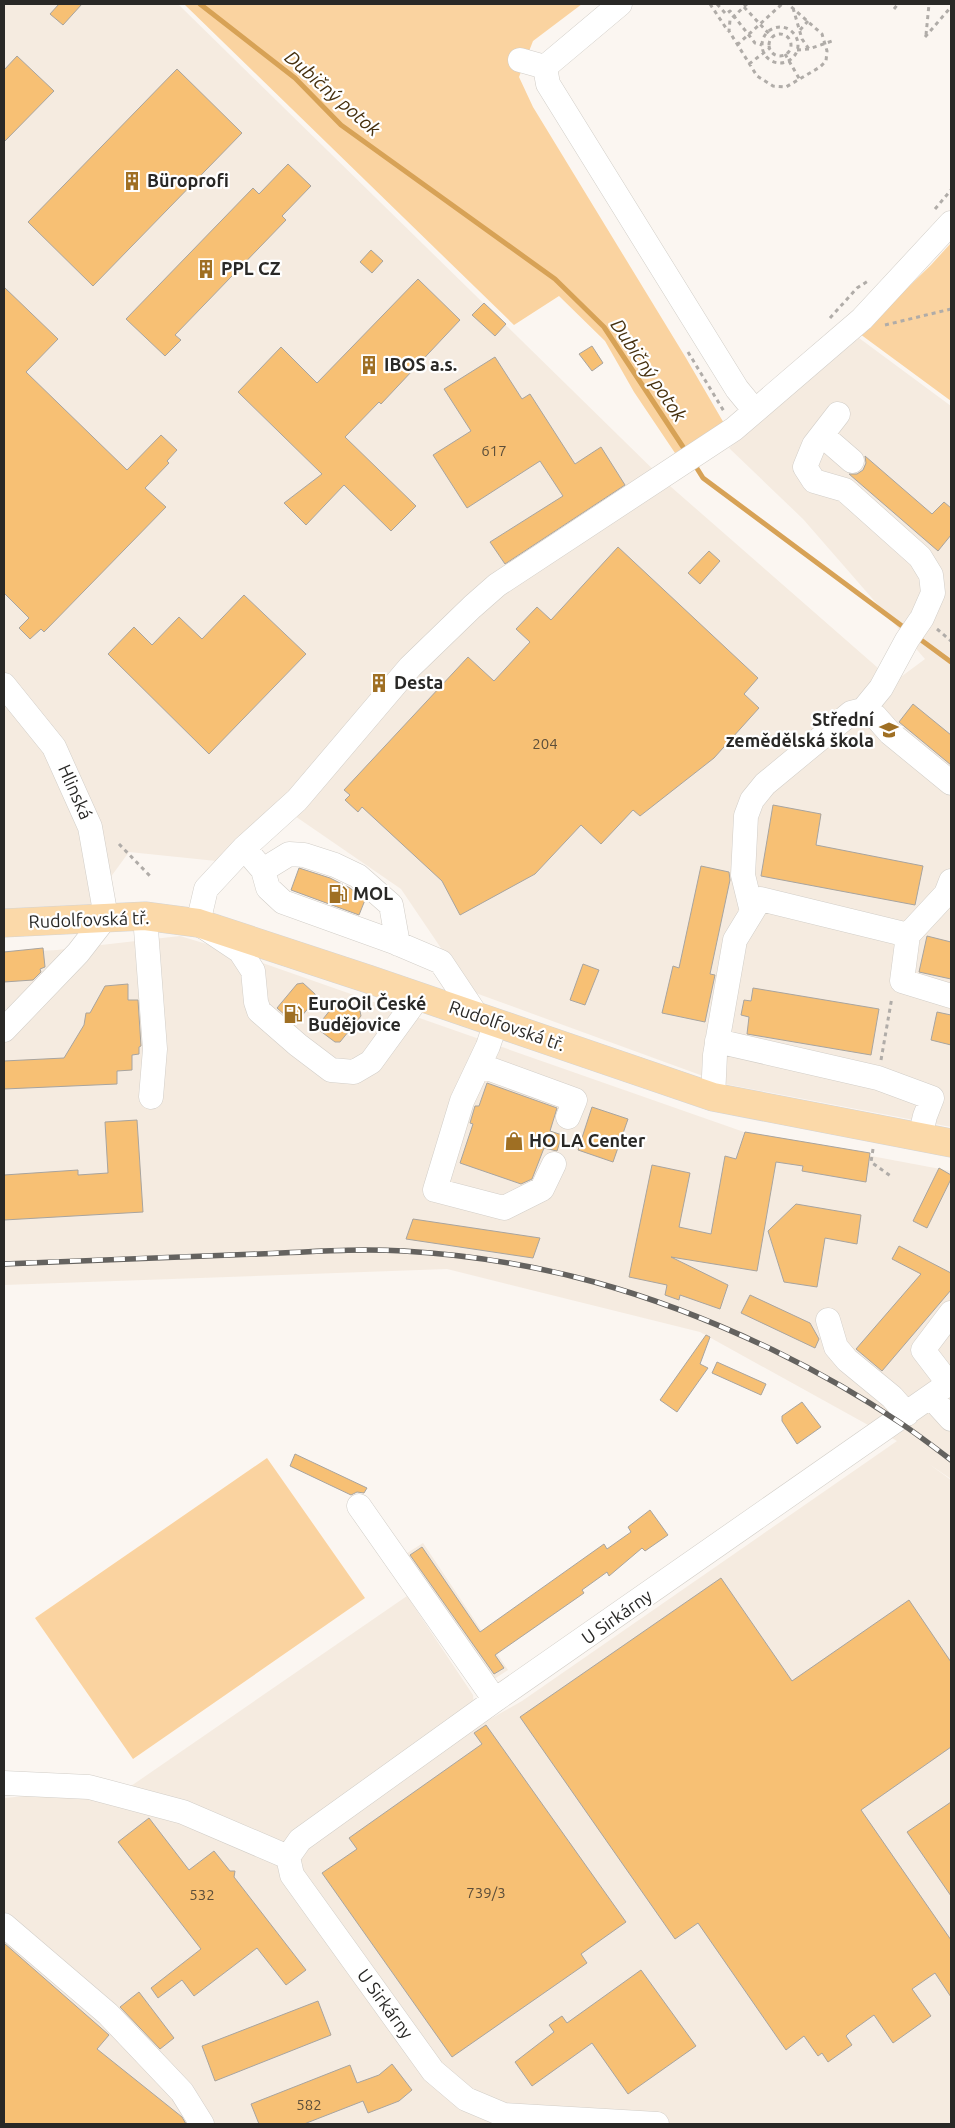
<svg xmlns="http://www.w3.org/2000/svg" width="955" height="2128" viewBox="0 0 955 2128" font-family="Ubuntu,sans-serif">
<rect width="100%" height="100%" fill="#fbf6f1"/>
<path fill="#f5ebe0" d="M4,4H178L670,486L894,682L925,659L803,519L729,448L859,338L951,406V1127L725,1084L470,991L401,889L292,814L226,862L129,852L88,908L4,911Z
M180,936L220,948L744,1132L951,1171V1479L929,1464L951,1480V2124H4V1798L131,1786L407,1596L473,1695L476,1727L522,1701L897,1441L700,1332L447,1269L4,1285V953L57,950Z
M423,1543L508,1670L488,1683L401,1557Z"/>
<path fill="#fad3a0" d="M184,4H582L533,41L519,77L533,107L686,358L725,425L675,453L634,392L605,341L559,296L514,325Z
M951,243V401L860,334L931,265Z
M267,1458L365,1598L133,1759L35,1618Z"/>
<g fill="none" stroke-linecap="round" stroke-linejoin="round">
<path stroke="#d7a256" stroke-width="5" d="M200,4L295,78L341,125L555,279L604,327L687,453
M693,462L703,478L906,629
M917,637L951,662"/>
</g>
<path fill="#f7c074" stroke="#a8a49f" d="M59,4H82L63,25L50,14Z
M17,56L54,91L4,142V70Z
M177,69L242,133L93,286L28,222Z
M288,164L311,186L282,216L286,220L175,335L181,340L165,356L126,319L253,188L259,194Z
M371,250L383,261L372,273L360,262Z
M418,279L460,320L381,404L379,402L345,437L416,506L391,531L344,485L306,525L284,503L322,474L238,392L281,347L317,383Z
M4,287L58,339L26,372L127,470L161,435L177,450L167,461L169,463L145,488L166,507L44,632L41,629L30,639L19,628L29,618L4,593Z
M484,303L506,324L495,336L472,315Z
M592,346L603,363L592,371L579,354Z
M495,357L522,399L530,394L575,464L601,447L625,485L505,564L490,542L563,496L540,461L467,508L433,455L471,431L444,389Z
M865,456L932,514L944,502L951,508V535L938,551L849,474H857L863,470L866,463Z
M618,547L758,678L744,694L759,708L714,758L640,816L633,810L601,844L581,825L535,874L460,915L442,881L362,807L358,812L345,800L350,795L344,790L468,657L494,681L530,642L516,629L537,607L551,620Z
M709,551L720,561L700,584L688,573Z
M244,595L306,654L209,754L108,654L134,627L152,645L179,617L202,639Z
M913,704L951,735V765L899,722Z
M773,805L821,814L816,845L923,866L915,905L761,876Z
M701,866L729,872L730,880L710,974L715,975L705,1022L662,1013L673,966L679,968Z
M299,868L330,878L350,888L365,900L359,915L291,890Z
M927,936L951,942V979L919,972Z
M43,948L45,967L40,969L41,972L33,980L4,982V952Z
M583,964L599,970L585,1005L570,1000Z
M303,983L315,994L316,999L295,1024L277,1008L297,984Z
M128,984V1000H138L141,1046L139,1047V1054L132,1055V1070L117,1071V1084L4,1089V1061L64,1058L84,1025L86,1013H90L105,986Z
M753,988L879,1009L871,1055L747,1034L749,1017L741,1015L744,1000L751,1001Z
M339,999H345L360,1011L361,1016L340,1042H335L319,1030V1024Z
M937,1012L951,1015V1045L931,1040Z
M487,1083L557,1108L550,1131L562,1135L557,1151L544,1148L532,1179L521,1184L460,1163L473,1124L470,1123L475,1106H479Z
M592,1107L628,1119L613,1162L578,1150Z
M137,1120L143,1212L4,1220V1175L78,1170V1175L108,1173L105,1122Z
M745,1132L870,1153L866,1182L802,1171L803,1166L776,1162L757,1271L671,1257L728,1285L720,1309L680,1295L679,1300L665,1295L667,1285L629,1277L652,1165L690,1173L679,1227L711,1234L725,1156L736,1159Z
M939,1168L951,1175V1179L927,1228L913,1221Z
M796,1204L861,1215L857,1244L825,1238L817,1287L784,1282L768,1231Z
M413,1219L540,1238L533,1258L406,1239Z
M899,1246L951,1273V1290L882,1371L856,1349L921,1274L892,1259Z
M750,1295L810,1323L819,1339L815,1348L741,1313Z
M706,1335L710,1337L700,1364L708,1368L677,1412L660,1400Z
M717,1362L766,1384L761,1395L712,1373Z
M802,1402L821,1427L797,1444L782,1421V1416Z
M295,1454L367,1488L364,1493L357,1492L351,1495L290,1466Z
M650,1510L668,1535L645,1551L642,1548L609,1576L607,1572L582,1590L584,1593L495,1655L504,1668L494,1674L410,1555L422,1547L480,1632L604,1544L607,1549L631,1532L628,1527Z
M721,1578L792,1681L909,1600L951,1662V1747L861,1810L951,1940V1997L935,1973L912,1989L931,2016L893,2043L874,2015L849,2033L846,2036L852,2045L828,2062L822,2053L818,2056L804,2036L786,2050L698,1923L675,1939L520,1717Z
M486,1725L626,1922L581,1954L587,1963L452,2057L322,1873L357,1849L349,1838L482,1744L474,1733Z
M951,1802V1896L907,1832Z
M149,1818L189,1870L214,1851L230,1871H235L234,1877L306,1970L286,1985L257,1948L194,1996L182,1980L158,1998L151,1988L201,1949L118,1842Z
M4,1943L109,2035L97,2049L182,2117L186,2124H4Z
M641,1970L696,2046L628,2094L592,2043L532,2086L515,2062L554,2032L549,2025L562,2016L567,2023Z
M139,1992L174,2038L160,2049L120,2007Z
M318,2001L331,2035L215,2081L202,2046Z
M392,2064L412,2090L399,2101L368,2113L363,2101L304,2124H259L251,2104L350,2065L357,2083L379,2075Z"/>
<g fill="none" stroke-linecap="round" stroke-linejoin="round">
<g stroke="#d2cec8" stroke-width="25">
<path id="minor" d="M620,4L545,67L548,84L737,389L755,411
M520,60L545,67
M838,414L814,445L805,467L814,481L845,490L920,557L931,575L933,593L922,618L907,640L881,688L863,710
M822,435L852,461
M4,685L54,747L90,827L106,917L78,953L4,1030
M244,848L263,870L268,888L283,902L394,942L441,962L477,1016
M263,870L289,854L304,855L335,865L358,876L391,905L398,944
M752,912L743,875L746,816L752,800L765,784L851,713L863,710L875,716L890,733L951,783
M145,916L155,1049L151,1097
M908,935L946,894L951,881
M419,996L371,1062L354,1072L331,1070L298,1045L259,1011L256,1002L253,971L240,951L198,923L206,889L244,848L297,800L410,667L472,607L497,585L734,429L862,319L951,223
M496,1022L488,1046L462,1101L435,1190L504,1208L542,1189L554,1164
M717,1041L878,1078L932,1098L925,1116L920,1137
M479,1065L575,1100L568,1117
M713,1097L715,1055L735,940L760,899L908,935L902,981L951,996
M828,1320L836,1347L847,1360L892,1397L907,1414
M949,1384L923,1350L951,1313
M931,1397L951,1419
M359,1506L495,1700
M4,1783L89,1787L183,1812L288,1857
M4,1925L108,2014L182,2092L202,2124
M657,2124L504,2115L466,2099L433,2071L292,1875L288,1857L300,1840L495,1700L951,1382"/>
</g>
<g stroke="#d4d4d4" stroke-width="29">
<path id="major" d="M4,923L145,916L198,923L368,979L713,1097L951,1143"/>
</g>
<path stroke="#b0aca8" stroke-width="3" stroke-dasharray="4 4" stroke-linecap="butt" d="M710,4L728,31
M717,4L726,14L730,11L755,43L762,45
M747,4L730,20L729,31L757,76L773,86L786,87L820,67L826,61L827,51L822,34L788,4
M744,7L772,37
M793,8L802,39L809,49
M894,9L898,4
M762 45a18 18 0 1 1 36 0a18 18 0 1 1-36 0Z
M800,30L808,21
M769 45a11 11 0 1 1 22 0a11 11 0 1 1-22 0Z
M926,35L929,4
M925,37L951,7
M737,45L782,4
M797,50L809,49L835,40
M785,54L800,80
M749,64L770,48
M935,209L951,190
M830,318L857,288L868,281
M885,325L951,309
M688,352L725,413
M937,629L951,641
M119,844L151,877
M881,1060L892,997
M873,1149L871,1162L892,1177"/>
<use href="#minor" stroke="#fff" stroke-width="24"/>
<use href="#major" stroke="#fbd9a9" stroke-width="28"/>
<g stroke="#64625f" stroke-width="5.5">
<path id="rail" d="M4,1264C89,1260 174,1257 259,1254C307,1252 356,1248 404,1251C538,1259 652,1292 773,1350C816,1371 859,1395 899,1422C917,1434 934,1447 951,1460"/>
</g>
<use href="#rail" stroke="#fff" stroke-width="4" stroke-dasharray="11" stroke-linecap="butt"/>
</g>
<defs>
<g id="building-bare" transform="scale(1.5)"><path d="M-4-6H4V6H1V3H-1V6H-4ZM-2.5-4.3h1.7v1.8h-1.7ZM.8-4.3h1.7v1.8H.8ZM-2.5-1h1.7V.8h-1.7ZM.8-1h1.7V.8H.8Z" fill="#9f6f23" stroke="#fff" stroke-width="2.5" paint-order="stroke"/></g>
<g id="school-bare" transform="scale(1.5)"><path d="M0-5L7-2L0 1L-7-2ZM-4 1L0 2.5L4 1V4Q0 6-4 4Z" fill="#9f6f23" stroke="#fff" stroke-width="2.5" paint-order="stroke"/></g>
<g id="fuel-bare" transform="scale(1.5)"><path d="M-5.5-6h7V0h2V4h1.3V-2.5L3-4.5l.8-.8L6-3V5H2.5V1h-1V6h-7ZM-4.2-4.7v3.2H.2V-4.7Z" fill="#9f6f23" stroke="#fff" stroke-width="2.5" paint-order="stroke"/></g>
<g id="shop-bare" transform="scale(1.5)"><path d="M-5-2.5h2.3a2.7 3.5 0 0 1 5.4 0H5L5.5 6h-11ZM-1.5-2.5h3a1.5 2.3 0 0 0-3 0Z" fill="#9f6f23" stroke="#fff" stroke-width="2.5" paint-order="stroke"/></g>
</defs>
<g fill-rule="evenodd">
<use href="#building-bare" x="132" y="181"/>
<use href="#building-bare" x="206" y="269"/>
<use href="#building-bare" x="369" y="365"/>
<use href="#building-bare" x="379" y="683"/>
<use href="#school-bare" x="889" y="730"/>
<use href="#fuel-bare" x="338" y="894"/>
<use href="#fuel-bare" x="293" y="1014"/>
<use href="#shop-bare" x="514" y="1141"/>
</g>
<g text-anchor="middle" stroke-width="4.5" stroke-linejoin="round" paint-order="stroke">
<g font-size="15" fill="#5c4e3a">
<text x="494" y="456">617</text>
<text x="545" y="749">204</text>
<text x="486" y="1898">739/3</text>
<text x="202" y="1900">532</text>
<text x="309" y="2110">582</text>
</g>
<g font-size="18" font-weight="bold" fill="#292826" stroke="#fff" text-anchor="start">
<text x="147" y="187">Büroprofi</text>
<text x="221" y="275">PPL CZ</text>
<text x="384" y="371">IBOS a.s.</text>
<text x="394" y="689">Desta</text>
<text x="874" y="726" text-anchor="end">Střední<tspan x="874" dy="21">zemědělská škola</tspan></text>
<text x="353" y="900">MOL</text>
<text x="308" y="1010">EuroOil České<tspan x="308" dy="21">Budějovice</tspan></text>
<text x="529" y="1147">HO LA Center</text>
</g>
<g font-size="18" fill="#292826" stroke="#fff">
<text transform="translate(75 792) rotate(66)" y="6">Hlinská</text>
<text transform="translate(89 920) rotate(-2)" y="6">Rudolfovská tř.</text>
<text transform="translate(507 1026) rotate(19)" y="6">Rudolfovská tř.</text>
<text transform="translate(617 1617) rotate(-35)" y="6">U Sirkárny</text>
<text transform="translate(385 2004) rotate(54)" y="6">U Sirkárny</text>
</g>
<g font-size="19" font-style="italic" fill="#46300e" stroke="#fff">
<text transform="translate(333 93) rotate(41)" y="7">Dubičný potok</text>
<text transform="translate(649 370) rotate(56)" y="7">Dubičný potok</text>
</g>
</g>
<rect width="955" height="2128" fill="none" stroke="#292826" stroke-width="10"/>
</svg>
